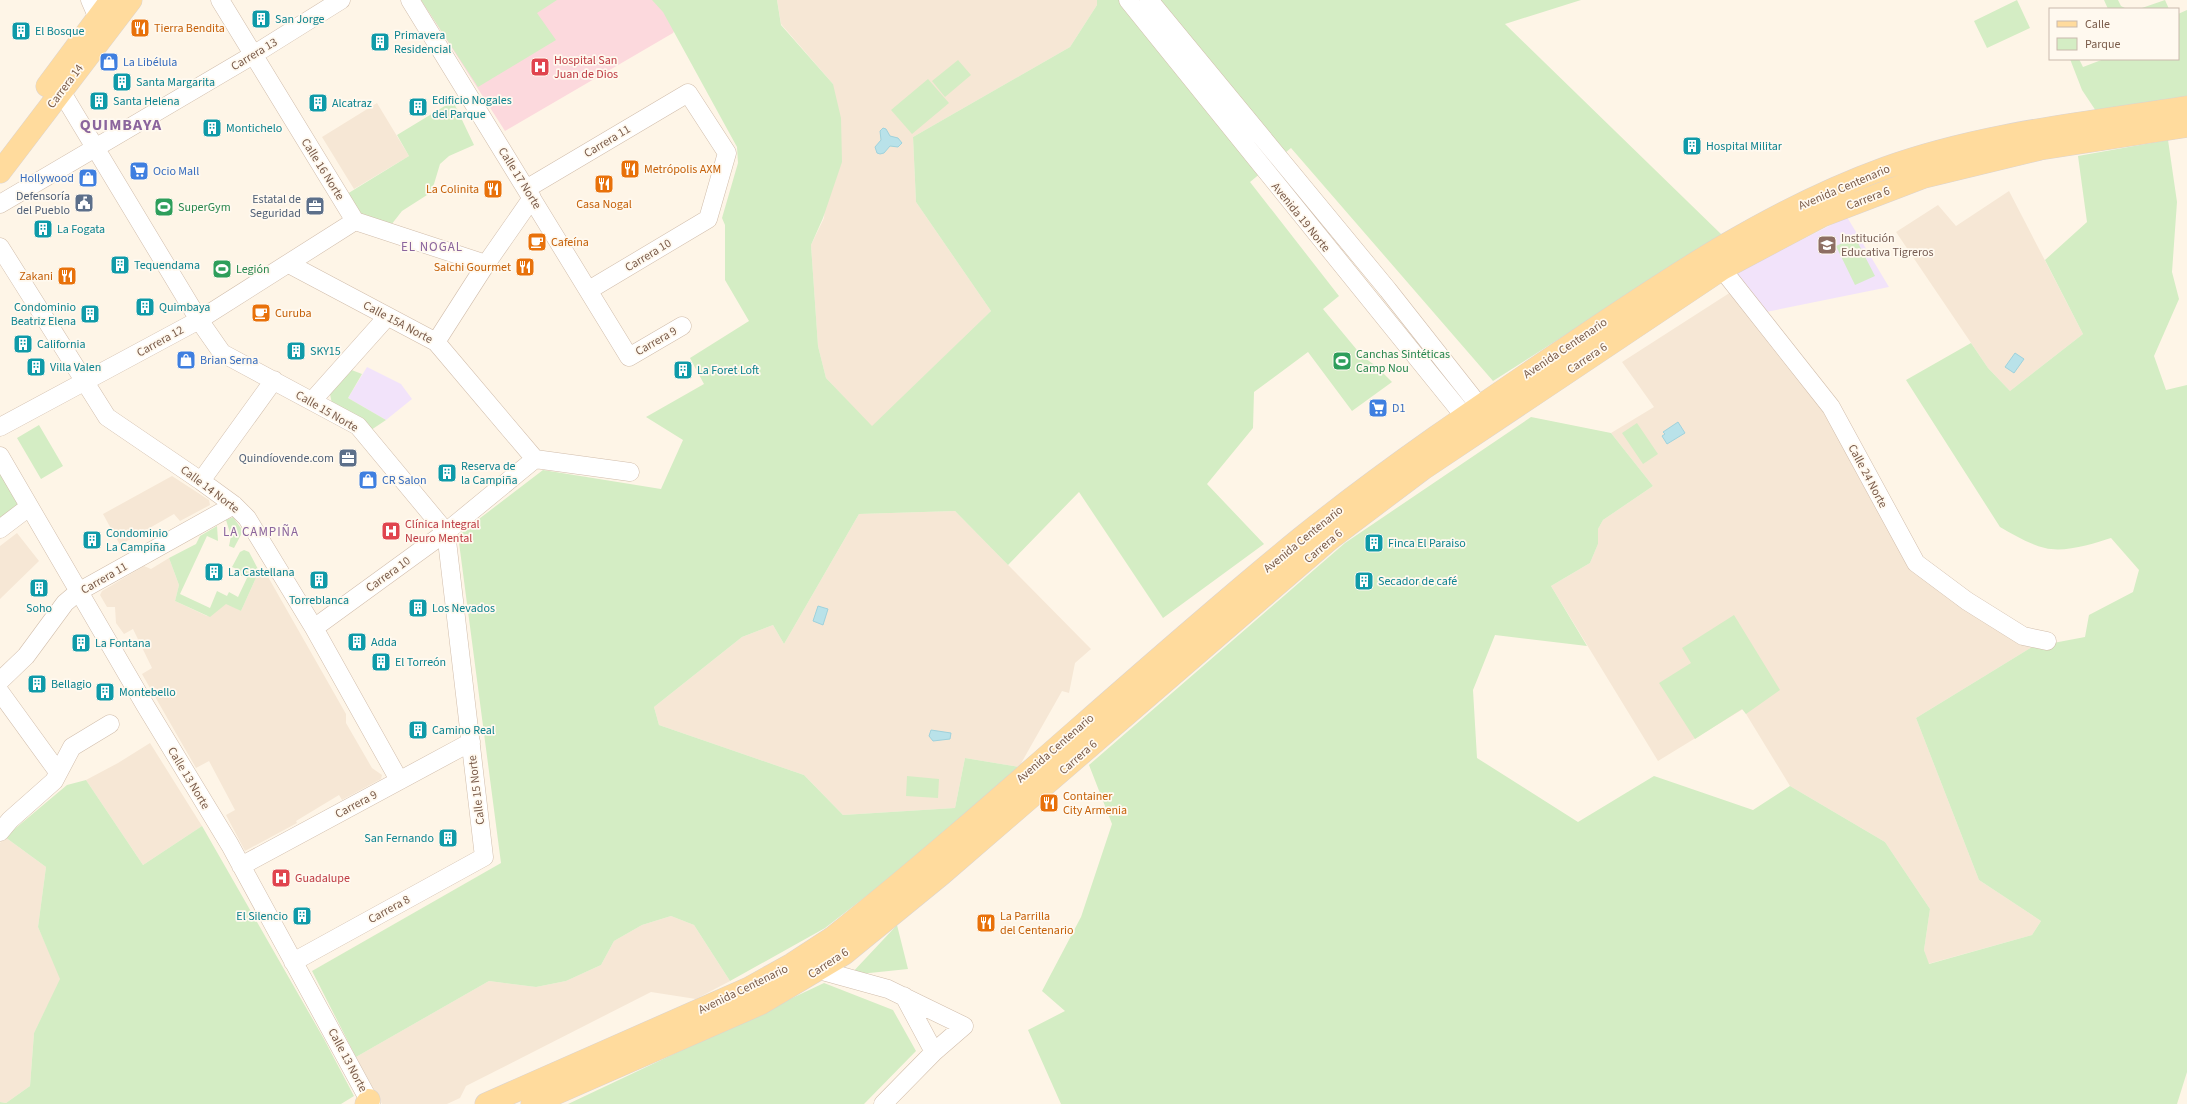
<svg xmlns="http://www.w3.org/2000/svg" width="2187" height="1104" viewBox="0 0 2187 1104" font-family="'Source Sans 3',sans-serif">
<rect width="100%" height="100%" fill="#fef5e7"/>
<path fill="#f6e7d5" d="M777,0H1097V5L1070,47L913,137L916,202L991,311L872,427L826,378L818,346L811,245L824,218L833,84L781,24Z
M377,103L409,156L354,189L322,137Z
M2009,191L2083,334L2010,391L1988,368L1896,232L1938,205L1956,226Z
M1731,292L1821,404L1905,561L2032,647L1916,718L1979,880L2041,921L2032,935L1928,964L1924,950L1930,909L1885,842L1790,786L1743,709L1658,761L1551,586L1590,563L1598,544V529L1603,520L1653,486L1611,433L1654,407L1622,362Z
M172,476L209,500L210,505L180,521L174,514L120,545L103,514Z
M955,511L1091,649L1075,663L1069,693L1062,691L1019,767L965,758L955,808L843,815L804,775L659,725L654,707L742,637L773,625L784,644L859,514Z
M17,533L39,561L0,599V546Z
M169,558L179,585L175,601L207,616L226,603L241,611L259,571L263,568L346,714V723L372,768L382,775L381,779L342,800L339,795L296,821L297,823L245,851L226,815L235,810L209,761L196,768L142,674L152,668L133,629L124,634L116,623L115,607H107L100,595L102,591L144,566L151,569Z
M150,743L202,826L143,865L86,780L118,763Z
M5,837L46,867L38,927L61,979L34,1033L30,1086L6,1103L0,1102V843Z
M671,916L694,925L730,981L696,999L651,992L466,1086L460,1098L447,1104H382L356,1057L489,981L536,987L566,981L601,965L614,941L642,925Z"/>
<path fill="#f2e3fa" d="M1847,217L1889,287L1761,313L1734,274Z
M367,367L401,384L412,399L386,420L348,398Z"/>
<path fill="#fcd9dd" d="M421,0H686V6L673,33L505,131Z"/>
<path fill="#d4edc4" d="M421,0H557L537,13L556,40L478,87Z
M652,0H777L781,25L833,84L841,118L842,162L823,218L811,245L818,346L826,378L872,426L991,311L916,202L913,137L1070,47L1097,5V0H1581L1505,24L1722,235L1493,381L1291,148L1250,182L1339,296L1323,309L1362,356L1376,366L1392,382L1352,411L1308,352L1254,392L1253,428L1207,484L1264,544L1163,618L1079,492L1008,565L955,511L859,514L784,644L773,625L742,637L654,707L659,725L804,775L843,815L955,808L965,758L1019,767L913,860L825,928L730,981L694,925L671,916L642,925L614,941L601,965L566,981L536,987L489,981L356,1057L312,971L501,863L458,535L543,470L661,489L683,440L646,417L704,384L690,358L749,321L725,280V225L722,218L738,163L737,147L663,12Z
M2017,0L2030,28L1987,48L1974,21Z
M2104,0H2118L2121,6L2127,9H2108Z
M2165,0L2169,9H2139Z
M2187,10V97L2096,111L2082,90L2070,59H2079L2083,67L2104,59H2178V14Z
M958,60L971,75L945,97L932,81Z
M928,79L949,103L912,134L891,110Z
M453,101L474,145L449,156L440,164L434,184L427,195L402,211L391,225L364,219L347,194L409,156L397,135Z
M2168,140L2177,202L2172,272L2179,299L2154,356L2166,390L2187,385V1072L2177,1104H1061L1028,1030L1065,1011L1042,991L1081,917L1112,824L1089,765L1345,543L1531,417L1611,433L1653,486L1603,520L1598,529V544L1590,563L1551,586L1587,646L1495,635L1473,690L1477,758L1578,822L1654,776L1753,810L1790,786L1885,842L1930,909L1924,950L1929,964L2032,935L2041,921L1979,880L1916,718L2032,647L2085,637L2089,615L2133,592L2139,570L2111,538C2093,544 2064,553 2045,548C2029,544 2014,535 2000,527L1906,380L1971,343L1988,368L2010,391L2083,334L2045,260L2087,222L2078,156Z
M1855,237L1875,276L1855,285L1836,246Z
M349,369L362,374L348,398L386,420L371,430L332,404L330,394Z
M1637,423L1658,454L1643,464L1622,433Z
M39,425L63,466L41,479L17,438Z
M0,473L19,502L17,508L0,521Z
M233,517L243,531L234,548L229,546L231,536L226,520Z
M217,526L218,541L207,536L180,594L210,608L217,591L227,596L229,592L238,597L247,578L237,574L239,570L232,567L240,552L244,550L249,552L259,571L241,611L226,604L210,617L175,601L179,585L169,558L196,544L200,536Z
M1734,615L1780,690L1746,714L1742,709L1695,739L1659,683L1691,663L1682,648Z
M907,776L939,779L938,798L906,796Z
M86,780L143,865L202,826L324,1039L354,1096L341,1104H0V1102L6,1103L30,1086L34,1033L60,979L38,927L46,867L5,837L67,785Z
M897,925L908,969L850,975Z
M824,983L893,1010L916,1051L864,1104H568Z"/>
<path fill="#b9e2e9" stroke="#9fd2dc" d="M883,128L886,129L890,136L898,138L902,143L898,147L890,146L884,153L880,154L877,153L875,147L881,140L880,131Z
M2015,353L2024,359L2014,373L2005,367Z
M1678,422L1685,433L1667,444L1662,436L1665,434L1663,432Z
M818,606L828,609L823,625L813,621Z
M931,730L951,733L950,739L933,741L929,736Z"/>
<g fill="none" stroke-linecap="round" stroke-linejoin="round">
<g stroke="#d1bdab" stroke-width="19">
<path id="minor" d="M90,0L97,16
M220,0L355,221L486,264
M410,0L629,357L682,326
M1128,0L1473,427
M1149,0L1388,290L1488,417
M61,91L199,320L222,353L358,426L446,532L484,857L293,962
M526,189L688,93L727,153L708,219L589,290
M0,204L253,55L341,0
M0,247L107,417L201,481L234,505L247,518L314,628L399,780
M289,264L436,342L535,459
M1722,269L1831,407L1916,563L1967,601L2023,636L2047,641
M436,342L486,264L532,198
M312,401L387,317
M0,427L199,320L355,221
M0,456L145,705L230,845L371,1104
M535,459L630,472
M201,481L274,380
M0,529L29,507
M314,628L446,532L535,459
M0,681L26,656L65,603L78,592L234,505
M0,692L58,772
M0,832L10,820L54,781L72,747L110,724
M241,866L471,742
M819,970L888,989L964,1026L934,1052L883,1104
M904,996L934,1052"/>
</g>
<g stroke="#dcd4d0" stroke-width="23">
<path id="major" d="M47,86L111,0
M0,172L131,0
M366,1104L369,1100
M486,1104L749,988L792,964L832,938C993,810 1142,667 1302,537C1389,467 1481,405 1573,343C1672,276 1772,209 1885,168C1982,133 2086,123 2187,107
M532,1104L760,1004L844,954L942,874L1330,539L1423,469L1722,269L1822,216L1924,177L2040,149L2187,126"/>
</g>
<use href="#minor" stroke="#fff" stroke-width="18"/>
<use href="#major" stroke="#ffdb9d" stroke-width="22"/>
</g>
<defs>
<g id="building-square" transform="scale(1)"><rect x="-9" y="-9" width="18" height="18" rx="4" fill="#0f9aa8" stroke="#fff9ef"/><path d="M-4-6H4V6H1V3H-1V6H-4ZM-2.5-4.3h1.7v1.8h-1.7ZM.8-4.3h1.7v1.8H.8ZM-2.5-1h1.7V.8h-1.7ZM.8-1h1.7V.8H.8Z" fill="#fff"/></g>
<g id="restaurant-square" transform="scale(1)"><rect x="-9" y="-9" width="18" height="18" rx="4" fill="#e8710a" stroke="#fff9ef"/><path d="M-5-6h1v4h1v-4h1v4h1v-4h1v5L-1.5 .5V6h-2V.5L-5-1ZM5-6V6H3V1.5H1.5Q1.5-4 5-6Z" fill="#fff"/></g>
<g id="shop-square" transform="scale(1)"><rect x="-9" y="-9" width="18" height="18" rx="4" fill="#3f7fe0" stroke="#fff9ef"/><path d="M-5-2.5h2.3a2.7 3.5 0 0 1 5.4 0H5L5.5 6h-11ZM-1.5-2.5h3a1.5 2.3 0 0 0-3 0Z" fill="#fff"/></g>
<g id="hospital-square" transform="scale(1)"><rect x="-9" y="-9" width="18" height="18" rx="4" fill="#e0444e" stroke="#fff9ef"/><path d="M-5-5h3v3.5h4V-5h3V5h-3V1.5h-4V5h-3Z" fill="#fff"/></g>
<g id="supermarket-square" transform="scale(1)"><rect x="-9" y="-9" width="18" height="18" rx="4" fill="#3f7fe0" stroke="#fff9ef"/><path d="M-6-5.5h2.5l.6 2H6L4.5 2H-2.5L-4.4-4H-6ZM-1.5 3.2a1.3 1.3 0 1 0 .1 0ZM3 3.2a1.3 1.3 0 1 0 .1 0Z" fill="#fff"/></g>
<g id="civic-square" transform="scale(1)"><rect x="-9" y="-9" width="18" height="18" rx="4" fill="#5c6f8a" stroke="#fff9ef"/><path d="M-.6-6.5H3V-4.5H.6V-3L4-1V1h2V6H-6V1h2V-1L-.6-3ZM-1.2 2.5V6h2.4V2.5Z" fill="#fff"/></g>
<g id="office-square" transform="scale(1)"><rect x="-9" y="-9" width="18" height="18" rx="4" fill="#5c6f8a" stroke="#fff9ef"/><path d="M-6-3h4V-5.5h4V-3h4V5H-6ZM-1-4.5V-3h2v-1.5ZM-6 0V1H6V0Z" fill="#fff"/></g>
<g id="stadium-square" transform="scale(1)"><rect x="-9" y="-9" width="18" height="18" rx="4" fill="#2e9e5b" stroke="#fff9ef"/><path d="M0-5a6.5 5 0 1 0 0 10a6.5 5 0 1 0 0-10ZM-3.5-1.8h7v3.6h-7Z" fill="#fff"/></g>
<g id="cafe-square" transform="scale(1)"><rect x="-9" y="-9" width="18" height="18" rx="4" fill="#e8710a" stroke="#fff9ef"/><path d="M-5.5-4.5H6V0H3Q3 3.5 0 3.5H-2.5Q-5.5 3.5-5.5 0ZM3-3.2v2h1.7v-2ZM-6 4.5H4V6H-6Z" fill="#fff"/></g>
<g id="school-square" transform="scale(1)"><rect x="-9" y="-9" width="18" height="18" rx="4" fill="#8d6e63" stroke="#fff9ef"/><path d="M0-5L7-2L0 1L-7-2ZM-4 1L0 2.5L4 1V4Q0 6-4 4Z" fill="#fff"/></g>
</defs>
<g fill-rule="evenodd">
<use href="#building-square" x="261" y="19"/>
<use href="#restaurant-square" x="140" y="28"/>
<use href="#building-square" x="21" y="31"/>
<use href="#building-square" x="380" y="42"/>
<use href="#shop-square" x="109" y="62"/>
<use href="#hospital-square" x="540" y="67"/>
<use href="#building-square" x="122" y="82"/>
<use href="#building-square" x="99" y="101"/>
<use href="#building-square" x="318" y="103"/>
<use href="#building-square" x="418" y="107"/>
<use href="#building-square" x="212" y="128"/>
<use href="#building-square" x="1692" y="146"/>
<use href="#restaurant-square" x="630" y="169"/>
<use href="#supermarket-square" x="139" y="171"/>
<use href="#shop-square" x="88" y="178"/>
<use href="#restaurant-square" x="604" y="184"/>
<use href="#restaurant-square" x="493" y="189"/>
<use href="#civic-square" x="84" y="203"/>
<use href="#office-square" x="315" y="206"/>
<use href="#stadium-square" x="164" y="207"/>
<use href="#building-square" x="43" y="229"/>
<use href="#cafe-square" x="537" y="242"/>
<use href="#school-square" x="1827" y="245"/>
<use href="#building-square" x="120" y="265"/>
<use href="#restaurant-square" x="525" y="267"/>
<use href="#stadium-square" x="222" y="269"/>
<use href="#restaurant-square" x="67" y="276"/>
<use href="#building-square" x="145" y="307"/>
<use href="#cafe-square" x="261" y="313"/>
<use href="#building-square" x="90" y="314"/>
<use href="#building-square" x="23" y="344"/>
<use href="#building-square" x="296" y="351"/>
<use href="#shop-square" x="186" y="360"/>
<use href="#stadium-square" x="1342" y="361"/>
<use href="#building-square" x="36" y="367"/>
<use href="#building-square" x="683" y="370"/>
<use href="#supermarket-square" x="1378" y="408"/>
<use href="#office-square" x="348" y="458"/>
<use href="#building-square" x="447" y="473"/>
<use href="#shop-square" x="368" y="480"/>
<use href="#hospital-square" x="391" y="531"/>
<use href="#building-square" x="92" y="540"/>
<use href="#building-square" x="1374" y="543"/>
<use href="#building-square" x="214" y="572"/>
<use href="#building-square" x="319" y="580"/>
<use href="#building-square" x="1364" y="581"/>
<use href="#building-square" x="39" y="588"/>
<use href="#building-square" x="418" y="608"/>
<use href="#building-square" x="357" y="642"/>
<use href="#building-square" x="81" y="643"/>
<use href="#building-square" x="381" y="662"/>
<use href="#building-square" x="37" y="684"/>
<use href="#building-square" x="105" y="692"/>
<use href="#building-square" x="418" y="730"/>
<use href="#restaurant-square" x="1049" y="803"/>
<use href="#building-square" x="448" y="838"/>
<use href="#hospital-square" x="281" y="878"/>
<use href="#building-square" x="302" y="916"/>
<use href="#restaurant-square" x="986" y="923"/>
</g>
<g text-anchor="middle" stroke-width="3.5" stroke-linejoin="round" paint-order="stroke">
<g font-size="12" fill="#0d838f" stroke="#fff9ef" text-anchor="start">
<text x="275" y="23">San Jorge</text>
<text x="35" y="35">El Bosque</text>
<text x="394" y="39">Primavera<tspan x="394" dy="14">Residencial</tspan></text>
<text x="136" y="86">Santa Margarita</text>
<text x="432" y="104">Edificio Nogales<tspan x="432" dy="14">del Parque</tspan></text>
<text x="113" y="105">Santa Helena</text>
<text x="332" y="107">Alcatraz</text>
<text x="226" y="132">Montichelo</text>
<text x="1706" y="150">Hospital Militar</text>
<text x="57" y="233">La Fogata</text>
<text x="134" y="269">Tequendama</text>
<text x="76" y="311" text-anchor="end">Condominio<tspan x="76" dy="14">Beatriz Elena</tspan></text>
<text x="159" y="311">Quimbaya</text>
<text x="37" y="348">California</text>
<text x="310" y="355">SKY15</text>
<text x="50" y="371">Villa Valen</text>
<text x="697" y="374">La Foret Loft</text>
<text x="461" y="470">Reserva de<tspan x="461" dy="14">la Campiña</tspan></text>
<text x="106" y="537">Condominio<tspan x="106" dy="14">La Campiña</tspan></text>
<text x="1388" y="547">Finca El Paraiso</text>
<text x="228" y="576">La Castellana</text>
<text x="1378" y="585">Secador de café</text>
<text x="319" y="604" text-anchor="middle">Torreblanca</text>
<text x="39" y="612" text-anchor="middle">Soho</text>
<text x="432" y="612">Los Nevados</text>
<text x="371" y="646">Adda</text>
<text x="95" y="647">La Fontana</text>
<text x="395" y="666">El Torreón</text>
<text x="51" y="688">Bellagio</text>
<text x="119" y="696">Montebello</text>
<text x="432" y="734">Camino Real</text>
<text x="434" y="842" text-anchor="end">San Fernando</text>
<text x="288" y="920" text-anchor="end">El Silencio</text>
</g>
<g font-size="12" fill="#c56008" stroke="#fff9ef" text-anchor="start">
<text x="154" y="32">Tierra Bendita</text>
<text x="644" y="173">Metrópolis AXM</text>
<text x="479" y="193" text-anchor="end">La Colinita</text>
<text x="604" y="208" text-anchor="middle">Casa Nogal</text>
<text x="551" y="246">Cafeína</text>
<text x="511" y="271" text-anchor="end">Salchi Gourmet</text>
<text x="53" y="280" text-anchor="end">Zakani</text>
<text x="275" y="317">Curuba</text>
<text x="1063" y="800">Container<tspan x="1063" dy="14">City Armenia</tspan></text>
<text x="1000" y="920">La Parrilla<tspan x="1000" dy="14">del Centenario</tspan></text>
</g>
<g font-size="12" fill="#7a5b49" stroke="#fff9ef">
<text transform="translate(254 54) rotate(-31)" y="4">Carrera 13</text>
<text transform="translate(65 86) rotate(-53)" y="4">Carrera 14</text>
<text transform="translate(607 141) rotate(-31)" y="4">Carrera 11</text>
<text transform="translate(323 169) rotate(58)" y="4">Calle 16 Norte</text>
<text transform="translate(520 178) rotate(58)" y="4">Calle 17 Norte</text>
<text transform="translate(1844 187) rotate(-23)" y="4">Avenida Centenario</text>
<text transform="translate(1868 198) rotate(-21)" y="4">Carrera 6</text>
<text transform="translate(1301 217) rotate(51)" y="4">Avenida 19 Norte</text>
<text transform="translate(648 255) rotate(-31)" y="4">Carrera 10</text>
<text transform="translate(398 322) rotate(28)" y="4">Calle 15A Norte</text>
<text transform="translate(160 341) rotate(-29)" y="4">Carrera 12</text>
<text transform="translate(656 341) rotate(-30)" y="4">Carrera 9</text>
<text transform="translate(1565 348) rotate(-34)" y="4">Avenida Centenario</text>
<text transform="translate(1587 358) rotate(-34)" y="4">Carrera 6</text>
<text transform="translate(327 411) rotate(30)" y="4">Calle 15 Norte</text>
<text transform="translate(1868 476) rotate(62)" y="4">Calle 24 Norte</text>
<text transform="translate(210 489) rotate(37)" y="4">Calle 14 Norte</text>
<text transform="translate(1303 539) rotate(-39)" y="4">Avenida Centenario</text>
<text transform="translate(1323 546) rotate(-40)" y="4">Carrera 6</text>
<text transform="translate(388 574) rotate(-36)" y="4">Carrera 10</text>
<text transform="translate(104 578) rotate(-30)" y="4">Carrera 11</text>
<text transform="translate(1055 748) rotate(-41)" y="4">Avenida Centenario</text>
<text transform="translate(1078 757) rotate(-41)" y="4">Carrera 6</text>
<text transform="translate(189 778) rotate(59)" y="4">Calle 13 Norte</text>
<text transform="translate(476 790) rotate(-97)" y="4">Calle 15 Norte</text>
<text transform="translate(356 804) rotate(-28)" y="4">Carrera 9</text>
<text transform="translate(389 909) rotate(-29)" y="4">Carrera 8</text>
<text transform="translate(828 963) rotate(-33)" y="4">Carrera 6</text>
<text transform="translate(743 989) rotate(-26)" y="4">Avenida Centenario</text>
<text transform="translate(348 1060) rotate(62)" y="4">Calle 13 Norte</text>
</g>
<g font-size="12" fill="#be3a42" stroke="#fff9ef" text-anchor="start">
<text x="554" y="64">Hospital San<tspan x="554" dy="14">Juan de Dios</tspan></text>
<text x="405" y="528">Clínica Integral<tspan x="405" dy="14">Neuro Mental</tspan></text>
<text x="295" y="882">Guadalupe</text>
</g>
<g font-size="12" fill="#366cbe" stroke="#fff9ef" text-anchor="start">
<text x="123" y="66">La Libélula</text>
<text x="153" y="175">Ocio Mall</text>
<text x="74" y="182" text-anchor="end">Hollywood</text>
<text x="200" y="364">Brian Serna</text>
<text x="1392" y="412">D1</text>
<text x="382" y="484">CR Salon</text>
</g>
<g font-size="12" fill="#4e5e75" stroke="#fff9ef" text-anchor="end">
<text x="70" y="200">Defensoría<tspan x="70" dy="14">del Pueblo</tspan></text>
<text x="301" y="203">Estatal de<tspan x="301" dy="14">Seguridad</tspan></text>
<text x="334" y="462">Quindíovende.com</text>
</g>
<g font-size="12" fill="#27864d" stroke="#fff9ef" text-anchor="start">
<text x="178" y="211">SuperGym</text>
<text x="236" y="273">Legión</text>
<text x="1356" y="358">Canchas Sintéticas<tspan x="1356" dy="14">Camp Nou</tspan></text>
</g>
<g font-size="12" fill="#785e54" stroke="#fff9ef" text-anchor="start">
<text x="1841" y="242">Institución<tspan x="1841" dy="14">Educativa Tigreros</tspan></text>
</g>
<g font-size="13" letter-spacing="1" fill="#8b659d" stroke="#fff9ef">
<text x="432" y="251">EL NOGAL</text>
<text x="261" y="536">LA CAMPIÑA</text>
</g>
<g font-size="16" font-weight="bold" letter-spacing="1" fill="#8b659d" stroke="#fff9ef">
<text x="121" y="130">QUIMBAYA</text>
</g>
</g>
<rect x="2049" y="8" width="130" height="52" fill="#fff9ef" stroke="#cabaad"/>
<rect x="2057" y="21" width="20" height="6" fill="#ffdb9d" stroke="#cabaad"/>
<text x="2085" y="28" font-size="12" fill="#7a5b49">Calle</text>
<rect x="2057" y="38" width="20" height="12" fill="#d4edc4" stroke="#cabaad"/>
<text x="2085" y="48" font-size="12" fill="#7a5b49">Parque</text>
</svg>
